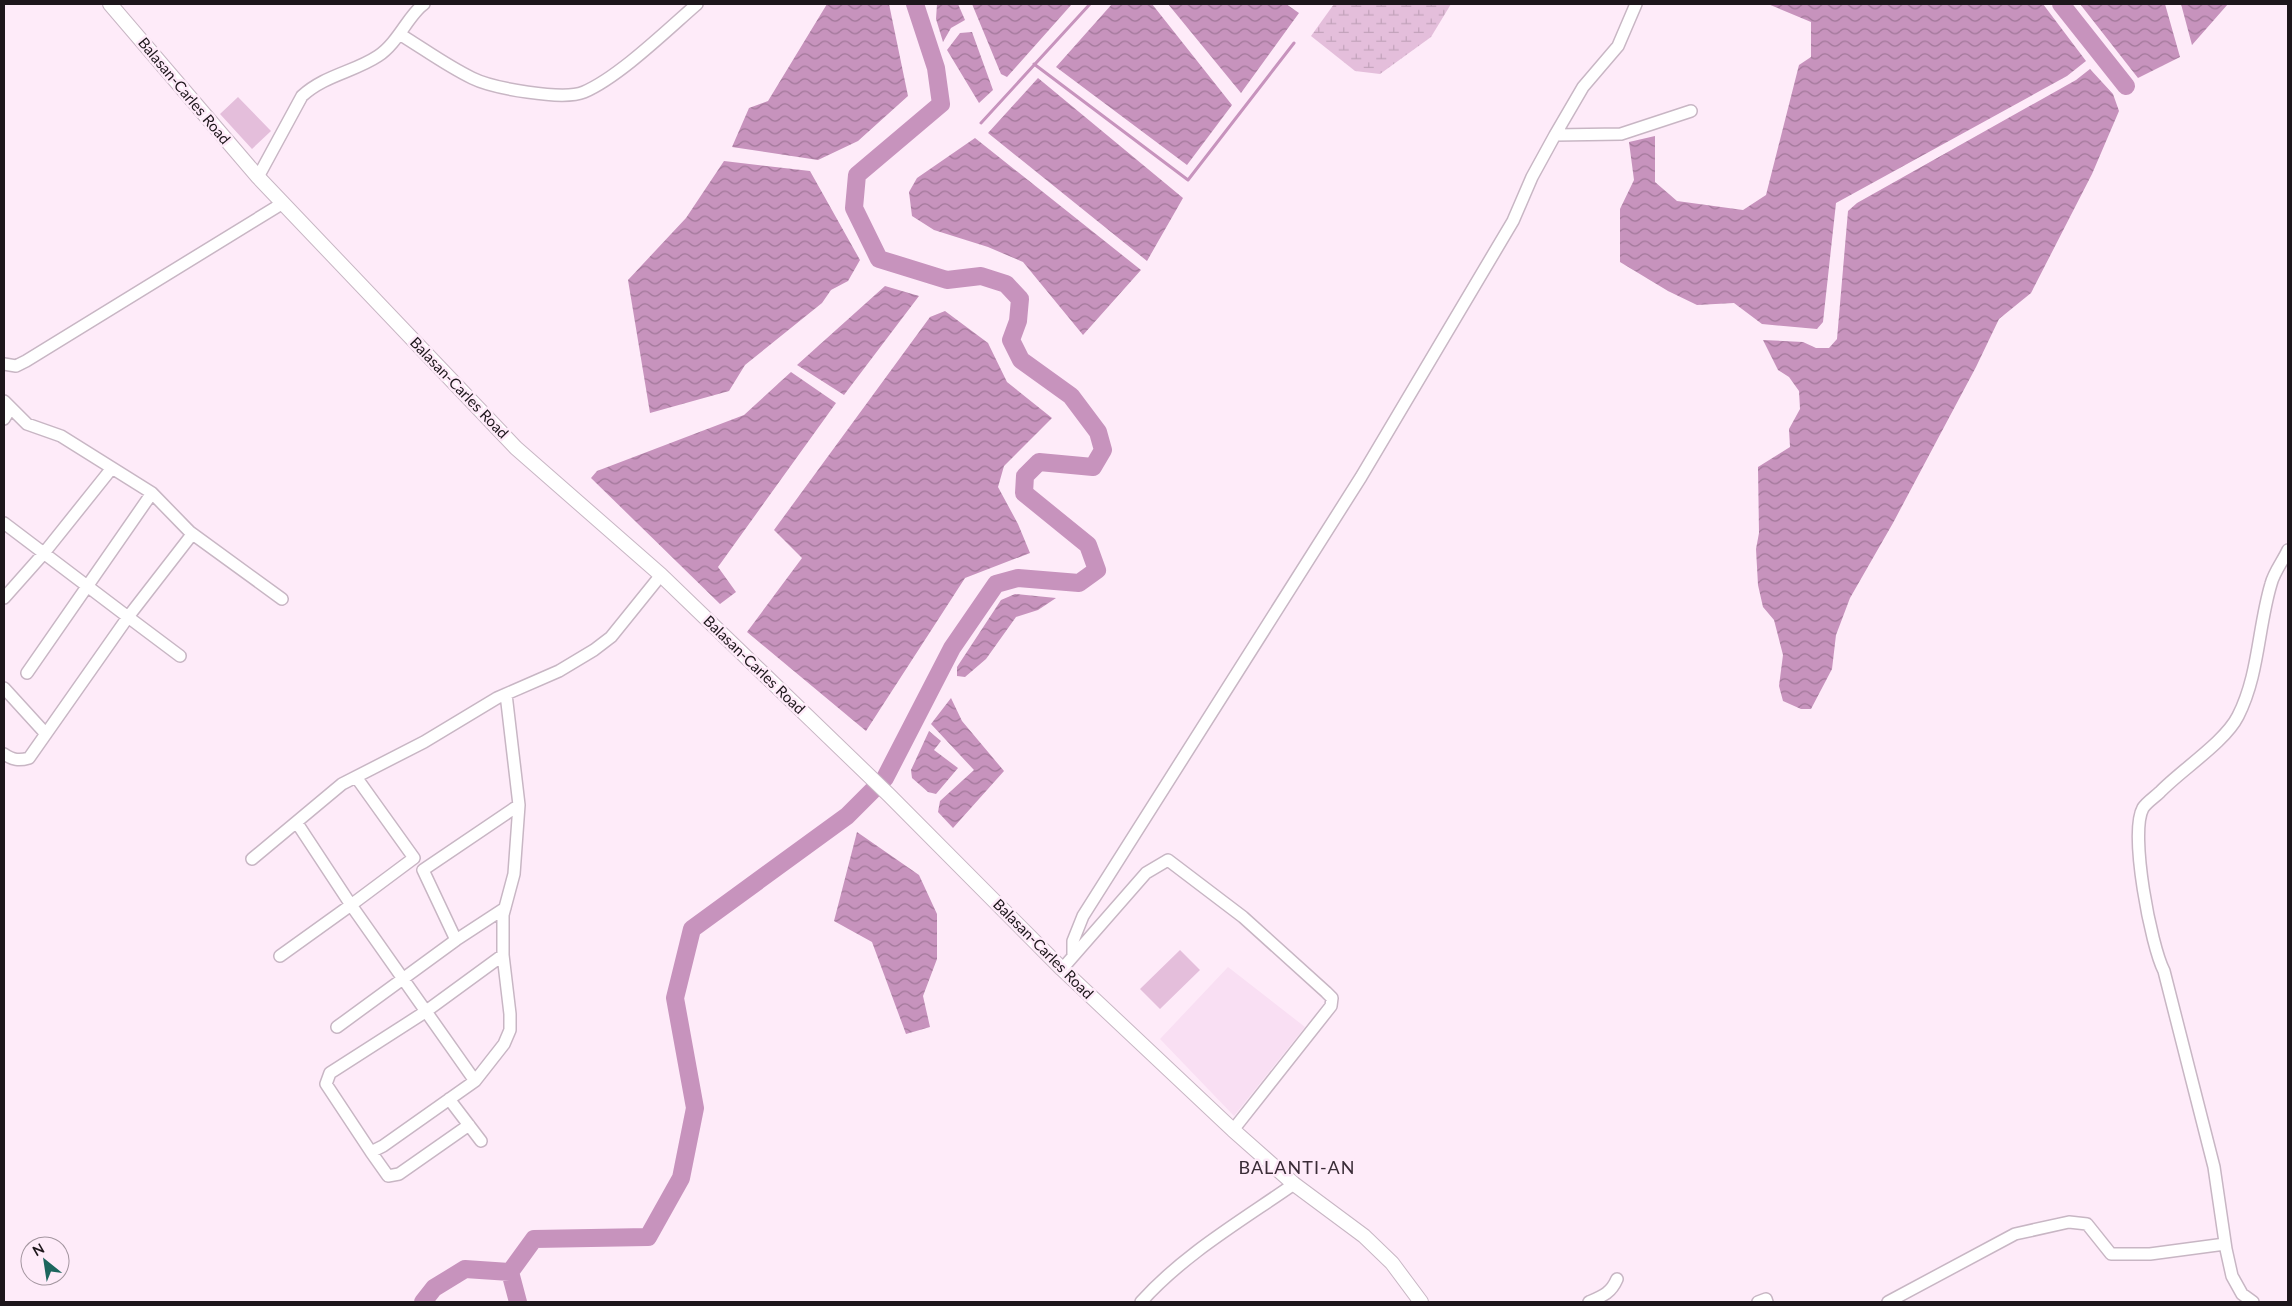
<svg xmlns="http://www.w3.org/2000/svg" width="2292" height="1306" viewBox="0 0 2292 1306" font-family="Lato,sans-serif">
<defs>
<pattern id="wetland-marsh" width="20" height="14" patternUnits="userSpaceOnUse" patternTransform="scale(1.25)"><rect width="20" height="14" fill="#e4bedb"/><path d="M1 5h8M5 5V1M11 12h8M15 12V8" fill="none" stroke="#c3a3bb"/></pattern>
<pattern id="water-waves" width="16" height="10" patternUnits="userSpaceOnUse" patternTransform="scale(1.25)"><rect width="16" height="10" fill="#c793bd"/><path d="M0 5q4-4 8 0t8 0" fill="none" stroke="#a17799"/></pattern>
</defs>
<rect width="100%" height="100%" fill="#feebf9"/>
<path fill="#f9dff3" d="M1228,967L1305,1027L1234,1116L1160,1039Z"/>
<path fill="url(#wetland-marsh)" d="M1334,4H1451L1431,37L1380,74L1355,71L1311,36Z"/>
<path fill="#e4bedb" d="M238,97L271,131L252,149L220,114Z
M1180,950L1200,970L1160,1009L1140,989Z"/>
<path fill="url(#water-waves)" d="M827,4H889L908,96L858,141L818,160L732,147L749,108L768,101Z
M937,4H958L965,20L951,28L943,42L936,19Z
M972,4H1072L1007,77L1001,74Z
M1112,4H1152L1232,105L1187,165L1056,67Z
M1168,4H1286L1299,13L1241,93Z
M1768,4H2043L2086,61L2067,76L1836,203L1823,322L1817,329L1762,324L1734,303L1697,305L1668,291L1620,262V209L1634,180L1629,142L1655,136V182L1677,201L1743,210L1766,195L1799,65L1811,57V22Z
M2080,4H2165L2180,57L2138,78Z
M2181,4H2228L2192,45Z
M972,32L993,90L979,103L947,50L960,33Z
M2090,69L2113,94L2119,111L2092,174L2031,293L1999,319L1976,367L1893,523L1850,598L1836,635L1832,669L1811,709H1801L1783,701L1779,686L1783,655L1774,620L1763,607L1758,585L1756,549L1759,533L1758,467L1790,447L1789,429L1800,409L1799,391L1789,377L1778,370L1763,340L1803,342L1816,348H1829L1837,339L1848,211L1857,203L2076,80Z
M1038,78L1183,198L1147,261L988,133Z
M975,138L1141,270L1083,335L1023,262L988,247L934,230L912,216L909,192L917,178Z
M724,161L810,171L860,260L848,281L831,290L822,303L745,365L729,391L650,413L628,280L686,218Z
M885,286L919,296L844,395L797,365Z
M945,311L988,343L1007,382L1052,418L1004,466L998,487L1018,524L1030,553L965,578L866,731L747,632L802,558L774,530L930,317Z
M791,372L836,403L718,567L736,592L720,604L591,478L597,471L744,415Z
M1015,594L1056,598L1038,610L1016,617L986,659L965,677L957,676V667L1001,600Z
M951,698L962,721L1004,771L953,828L938,812L940,801L974,770L931,724Z
M929,731L941,741L934,750L958,768L936,794L928,792L912,778L911,770Z
M857,832L919,875L937,914V959L923,996L930,1027L906,1034L872,942L834,921Z"/>
<g fill="none" stroke-linecap="round" stroke-linejoin="round">
<path stroke="#c793bd" stroke-width="3" d="M1034,64L1188,180L1294,43
M981,123L1090,4"/>
<path stroke="#c793bd" stroke-width="18" d="M2061,4L2126,86
M423,1302L434,1288L465,1269L510,1272
M518,1302L510,1272L534,1239L648,1237L681,1178L695,1108L675,998L692,929L847,816L885,778L952,648L996,584L1018,578L1079,583L1097,570L1088,545L1024,493L1025,476L1039,462L1093,467L1103,450L1098,432L1071,396L1021,360L1011,340L1018,321L1020,299L1006,284L981,276L947,280L879,259L854,208L857,175L941,104L936,68L915,4"/>
<g stroke="#c8b6c4" stroke-width="14">
<path id="minor" d="M401,35C424,49 447,66 472,78C492,88 563,101 584,92C619,77 667,30 697,4
M1555,135L1621,134L1691,111
M258,177L302,96C325,75 354,72 378,56C398,43 409,14 424,4
M4,364L16,366L26,361L283,203
M4,401L27,424L61,436L152,493L190,532V537L128,617L4,523
M4,419L10,409
M190,532L282,599
M4,598L44,553L112,468
M27,673L152,493
M4,688L46,734
M4,754C13,760 19,761 29,758L128,617L180,656
M356,777L414,858L351,905L475,1081
M252,859L342,784L424,742L497,698L559,671L594,650L611,637L661,575
M505,908L456,940L423,870L519,805
M503,955L425,1012L330,1073L326,1084L371,1152L383,1146L475,1081L504,1044L510,1030V1014L503,955V915L514,874L519,805L506,694
M1073,955V941L1083,916L1361,477L1513,221L1532,177L1555,135L1583,87L1618,46L1636,4
M280,956L351,905L297,823
M1062,969L1146,873L1168,860L1243,917L1326,992L1332,998L1331,1006L1233,1130
M337,1027L456,940
M449,1099L481,1141
M371,1152L388,1176L399,1174L469,1125
M1141,1302C1184,1254 1241,1221 1294,1184
M1589,1302C1603,1296 1611,1293 1617,1279
M1758,1302L1766,1299L1767,1302
M1888,1302L2015,1234L2069,1222L2087,1224L2111,1254H2150L2225,1244
M2253,1302L2242,1294L2232,1276L2226,1249L2214,1167L2164,971C2151,946 2129,833 2143,808C2147,802 2155,797 2160,792C2181,770 2225,742 2238,716C2259,675 2258,627 2271,584C2274,572 2283,561 2288,550"/>
</g>
<g stroke="#c8b6c4" stroke-width="16">
<path id="major" d="M110,4L258,177L516,448L661,575L889,795L1062,969L1233,1130L1294,1184L1364,1236L1392,1263L1421,1302"/>
</g>
<use href="#minor" stroke="#fff" stroke-width="11"/>
<use href="#major" stroke="#fff" stroke-width="14"/>
</g>
<g text-anchor="middle" stroke-width="5" stroke-linejoin="round" paint-order="stroke">
<g font-size="15" fill="#1d161b" stroke="#feebf9">
<text transform="translate(184 91) rotate(50)" y="5">Balasan-Carles Road</text>
<text transform="translate(459 388) rotate(46)" y="5">Balasan-Carles Road</text>
<text transform="translate(754 665) rotate(44)" y="5">Balasan-Carles Road</text>
<text transform="translate(1043 949) rotate(45)" y="5">Balasan-Carles Road</text>
</g>
<g font-size="18" letter-spacing="1" fill="#3a2c37" stroke="#feebf9">
<text x="1297" y="1174">BALANTI-AN</text>
</g>
</g>
<rect width="2292" height="1306" fill="none" stroke="#1d161b" stroke-width="10"/>
<g transform="translate(45 1261) rotate(330)"><circle r="24" fill="#feebf9" stroke="#a496a0"/>
<path d="M0-4L9 19L0 12L-9 19Z" fill="#1d665e"/>
<text y="-8" font-size="14" font-weight="bold" text-anchor="middle" fill="#1d161b">N</text>
</g>
</svg>
